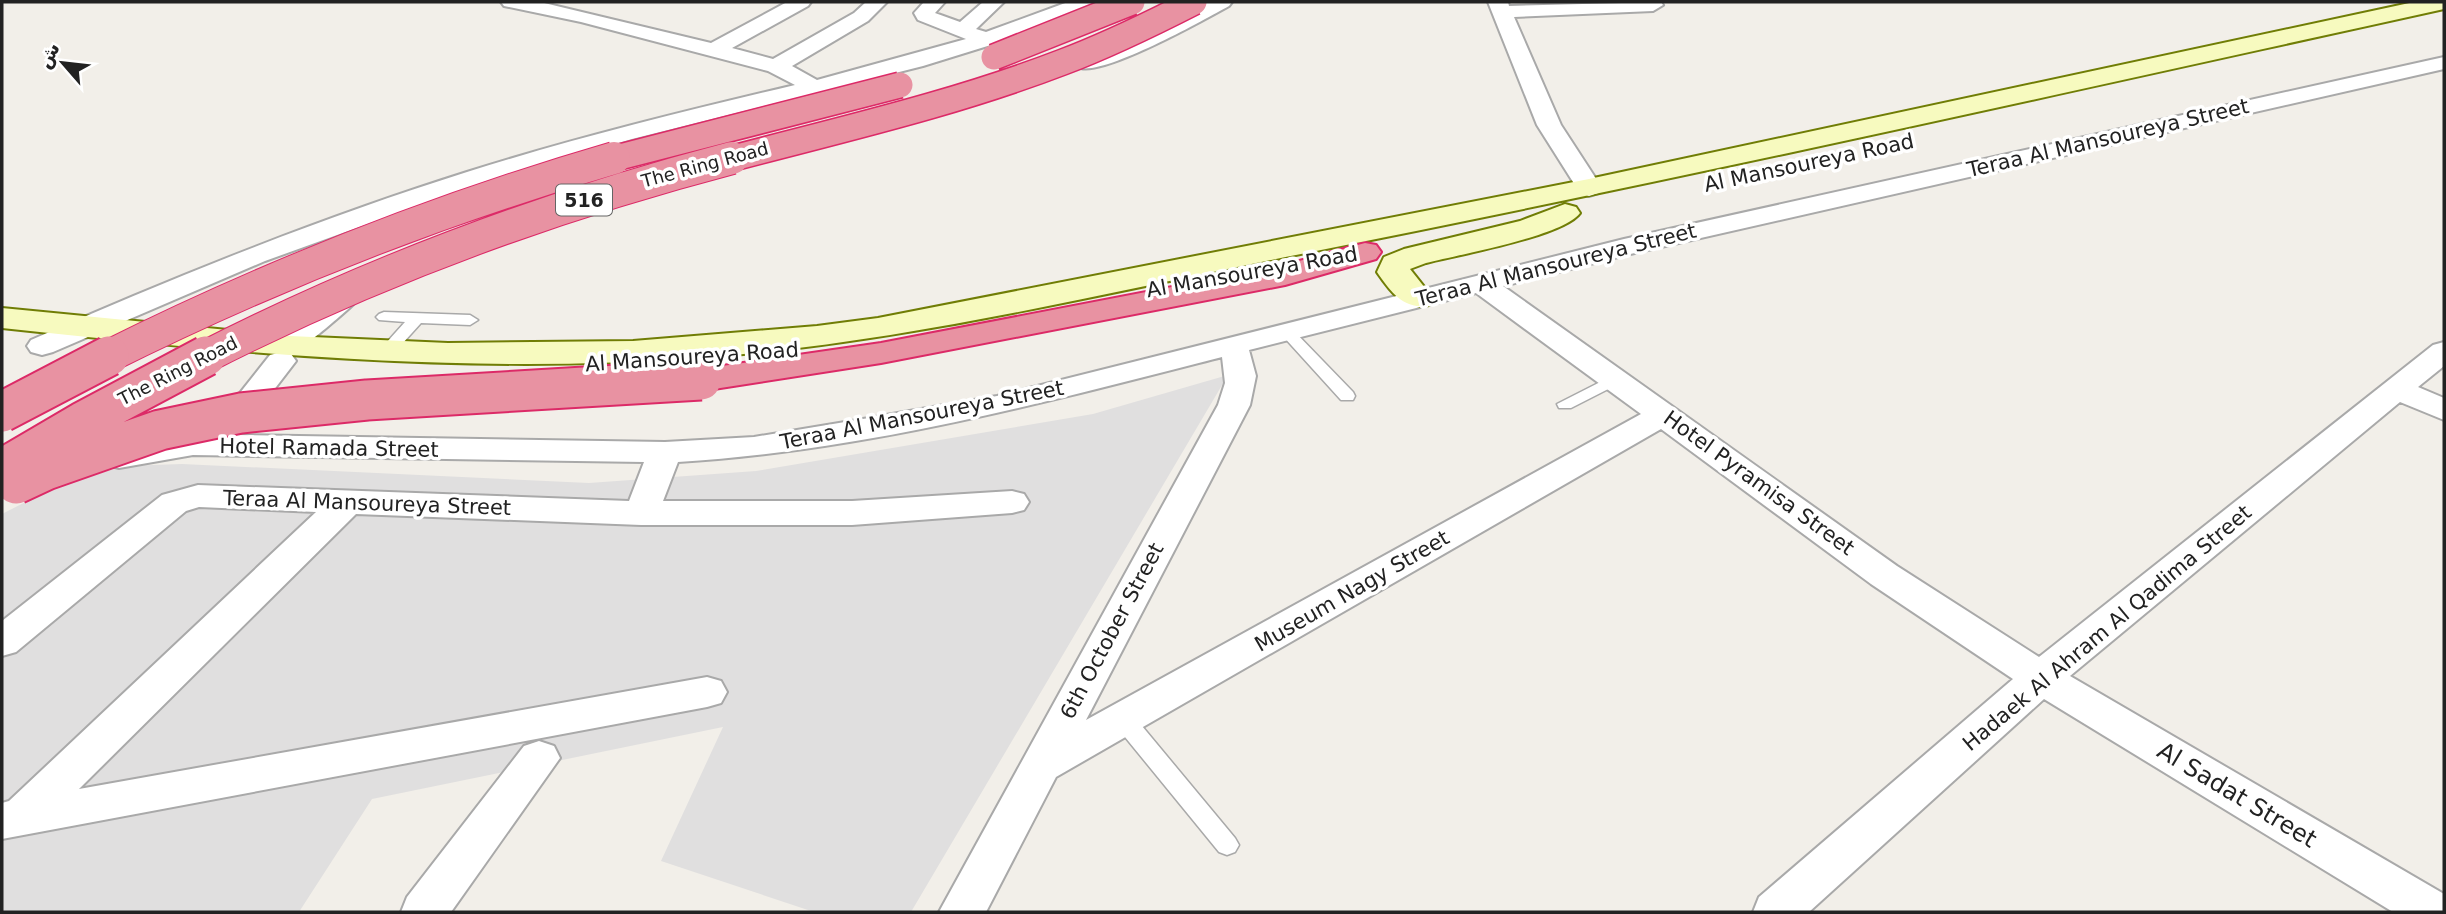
<svg xmlns="http://www.w3.org/2000/svg" width="2446" height="914" viewBox="0 0 2446 914" font-family="'DejaVu Sans','Noto Naskh Arabic',sans-serif">
<rect width="100%" height="100%" fill="#f2efe9"/>
<path fill="#e0dfdf" d="M1228,375L911,912H814L661,861L723,727L372,799L299,912H2V514L51,489L123,466L182,464L589,483L756,471L1093,414Z"/>
<g fill="none" stroke-linecap="round" stroke-linejoin="round">
<g stroke="#a9a9a9" stroke-width="3">
<path id="lane" d="M384,312L470,315L478,320L470,325L421,323L392,355L386,357L378,352L405,322L379,320L376,317L379,314Z
M1287,327L1292,329L1353,392L1355,396L1353,400H1341L1282,335L1279,332L1282,329Z
M1616,374L1622,376L1624,379L1622,382L1571,408H1559L1557,404Z
M1124,712L1132,714L1235,838L1239,845L1235,852L1227,855L1219,852L1116,726L1113,720L1116,714Z"/>
</g>
<g stroke="#a9a9a9" stroke-width="4">
<path id="street" d="M501,2H540L711,43L787,2H811L808,6L732,48L773,59L854,13L866,2H887L868,21L792,66L817,80L966,39L918,20L914,13L924,2H945L935,13L960,22L983,2H1004L976,29L986,32L1068,2H1095L1092,6L994,44L923,66L632,139L484,182L265,261L53,352L42,355L31,352L27,346L31,340C174,277 318,219 467,172C575,138 685,111 795,85L768,71L581,22L504,6Z
M1208,2H1232L1229,6C1202,21 1107,74 1081,68L1078,63L1081,58L1159,28Z
M1488,2H1508L1509,6L1661,2L1663,5L1653,11L1514,17L1561,125L1602,188L1598,193L1589,196L1580,193L1537,125Z
M2444,57V69L1626,255L1503,286L1897,566L2039,657L2433,345L2444,342V366L2418,387L2444,398V420L2400,402L2070,676L2444,894V912H2393L2044,699L1809,912H1753L1759,897L2013,679L1871,584L1661,429L1056,777L986,912H939L1218,405L1225,383L1222,357C1043,403 863,451 678,462L663,501H852L1012,491L1024,494L1029,502L1024,510L1012,513L852,525H641L356,514L79,789L707,677L721,681L727,692L721,703L707,707L2,839V803L9,801L316,512L199,507L186,511L16,652L2,656V621L162,495L198,485L629,501L644,462L193,455L119,468L107,465L102,458L107,451L193,435H221L213,427L270,355L278,353L273,346C287,325 329,286 355,292L359,298C354,306 297,353 291,354L296,361L240,434L236,435L665,442L754,437L857,420L997,396L1624,239ZM1476,293L1641,414L1086,720L1250,405L1256,376L1249,350Z
M539,741L554,746L560,758L451,912H401L407,897L524,746Z"/>
</g>
<g stroke="#707d05" stroke-width="4">
<path id="secondary" d="M2414,2H2444V9C2067,92 1690,177 1311,252C1108,292 905,343 698,358C464,375 234,353 2,328V308L290,336L448,343L633,341L817,326L878,318L1589,179Z
M1565,204L1576,207L1580,213C1564,236 1457,255 1426,263L1410,269L1433,298L1429,305C1404,311 1390,291 1377,272L1384,257L1404,249L1520,221Z"/>
</g>
<g stroke="#dc2a67" stroke-width="4">
<path id="highway" d="M1365,243L1376,245L1381,252L1376,259L1285,285L881,363L701,391L688,388L683,380L688,372L701,369L881,343L1281,266Z"/>
</g>
<use href="#lane" fill="#fff" fill-rule="evenodd"/>
<use href="#street" fill="#fff" fill-rule="evenodd"/>
<use href="#secondary" fill="#f7fabf" fill-rule="evenodd"/>
<use href="#highway" fill="#e892a2" fill-rule="evenodd"/>
<g stroke="#dc2a67" stroke-width="28" stroke-linecap="butt">
<path id="highway-bridge-far2" d="M994,57L1132,2
M608,160L900,85
M726,160C839,130 954,104 1063,62C1108,45 1151,24 1194,2"/>
</g>
<g stroke="#dc2a67" stroke-width="34" stroke-linecap="butt">
<path id="highway-bridge-far1" d="M105,358C269,276 439,209 614,158
M203,358C371,272 549,206 732,158"/>
</g>
<g stroke="#dc2a67" stroke-width="43" stroke-linecap="butt">
<path id="highway-bridge" d="M2,412L109,356
M2,469L82,422L206,356
M16,484L46,470L160,430L241,413L367,400L701,380"/>
</g>
<use href="#highway-bridge-far2" stroke="#e892a2" stroke-width="25"/>
<use href="#highway-bridge-far1" stroke="#e892a2" stroke-width="32"/>
<use href="#highway-bridge" stroke="#e892a2" stroke-width="39"/>
</g>
<g text-anchor="middle" stroke-width="7" stroke-linejoin="round" paint-order="stroke">
<g font-size="18" fill="#222" stroke="#fff">
<text transform="translate(705 165) rotate(-15)" y="6">The Ring Road</text>
<text transform="translate(178 371) rotate(-27)" y="6">The Ring Road</text>
</g>
<rect fill="#fff" stroke="#646464" stroke-width="2" x="556" y="184.5" width="56" height="31" rx="5"/>
<g font-size="19" font-weight="bold" fill="#222">
<text x="584" y="207">516</text>
</g>
<g font-size="21" fill="#222" stroke="#fff">
<text transform="translate(2108 138) rotate(-13)" y="7">Teraa Al Mansoureya Street</text>
<text transform="translate(1809 163) rotate(-12)" y="7">Al Mansoureya Road</text>
<text transform="translate(1556 265) rotate(-14)" y="7">Teraa Al Mansoureya Street</text>
<text transform="translate(1252 272) rotate(-10)" y="7">Al Mansoureya Road</text>
<text transform="translate(692 357) rotate(-4)" y="7">Al Mansoureya Road</text>
<text transform="translate(922 415) rotate(-11)" y="7">Teraa Al Mansoureya Street</text>
<text transform="translate(329 448) rotate(1)" y="7">Hotel Ramada Street</text>
<text transform="translate(1759 483) rotate(36)" y="7">Hotel Pyramisa Street</text>
<text transform="translate(367 503) rotate(2)" y="7">Teraa Al Mansoureya Street</text>
<text transform="translate(1352 591) rotate(-30)" y="7">Museum Nagy Street</text>
<text transform="translate(2107 628) rotate(-40)" y="7">Hadaek Al Ahram Al Qadima Street</text>
<text transform="translate(1112 631) rotate(-62)" y="7">6th October Street</text>
</g>
<g font-size="24" fill="#222" stroke="#fff">
<text transform="translate(2237 795) rotate(31)" y="8">Al Sadat Street</text>
</g>
</g>
<rect width="2446" height="914" fill="none" stroke="#222222" stroke-width="7"/>
<g transform="translate(63 63) rotate(298)" stroke="#ffffff" stroke-width="5" paint-order="stroke">
<path d="M0-5L12 26L0 18L-12 26Z" fill="#222222"/>
<text y="-10" font-size="19" font-weight="bold" text-anchor="middle" fill="#222222">ش</text>
</g>
</svg>
